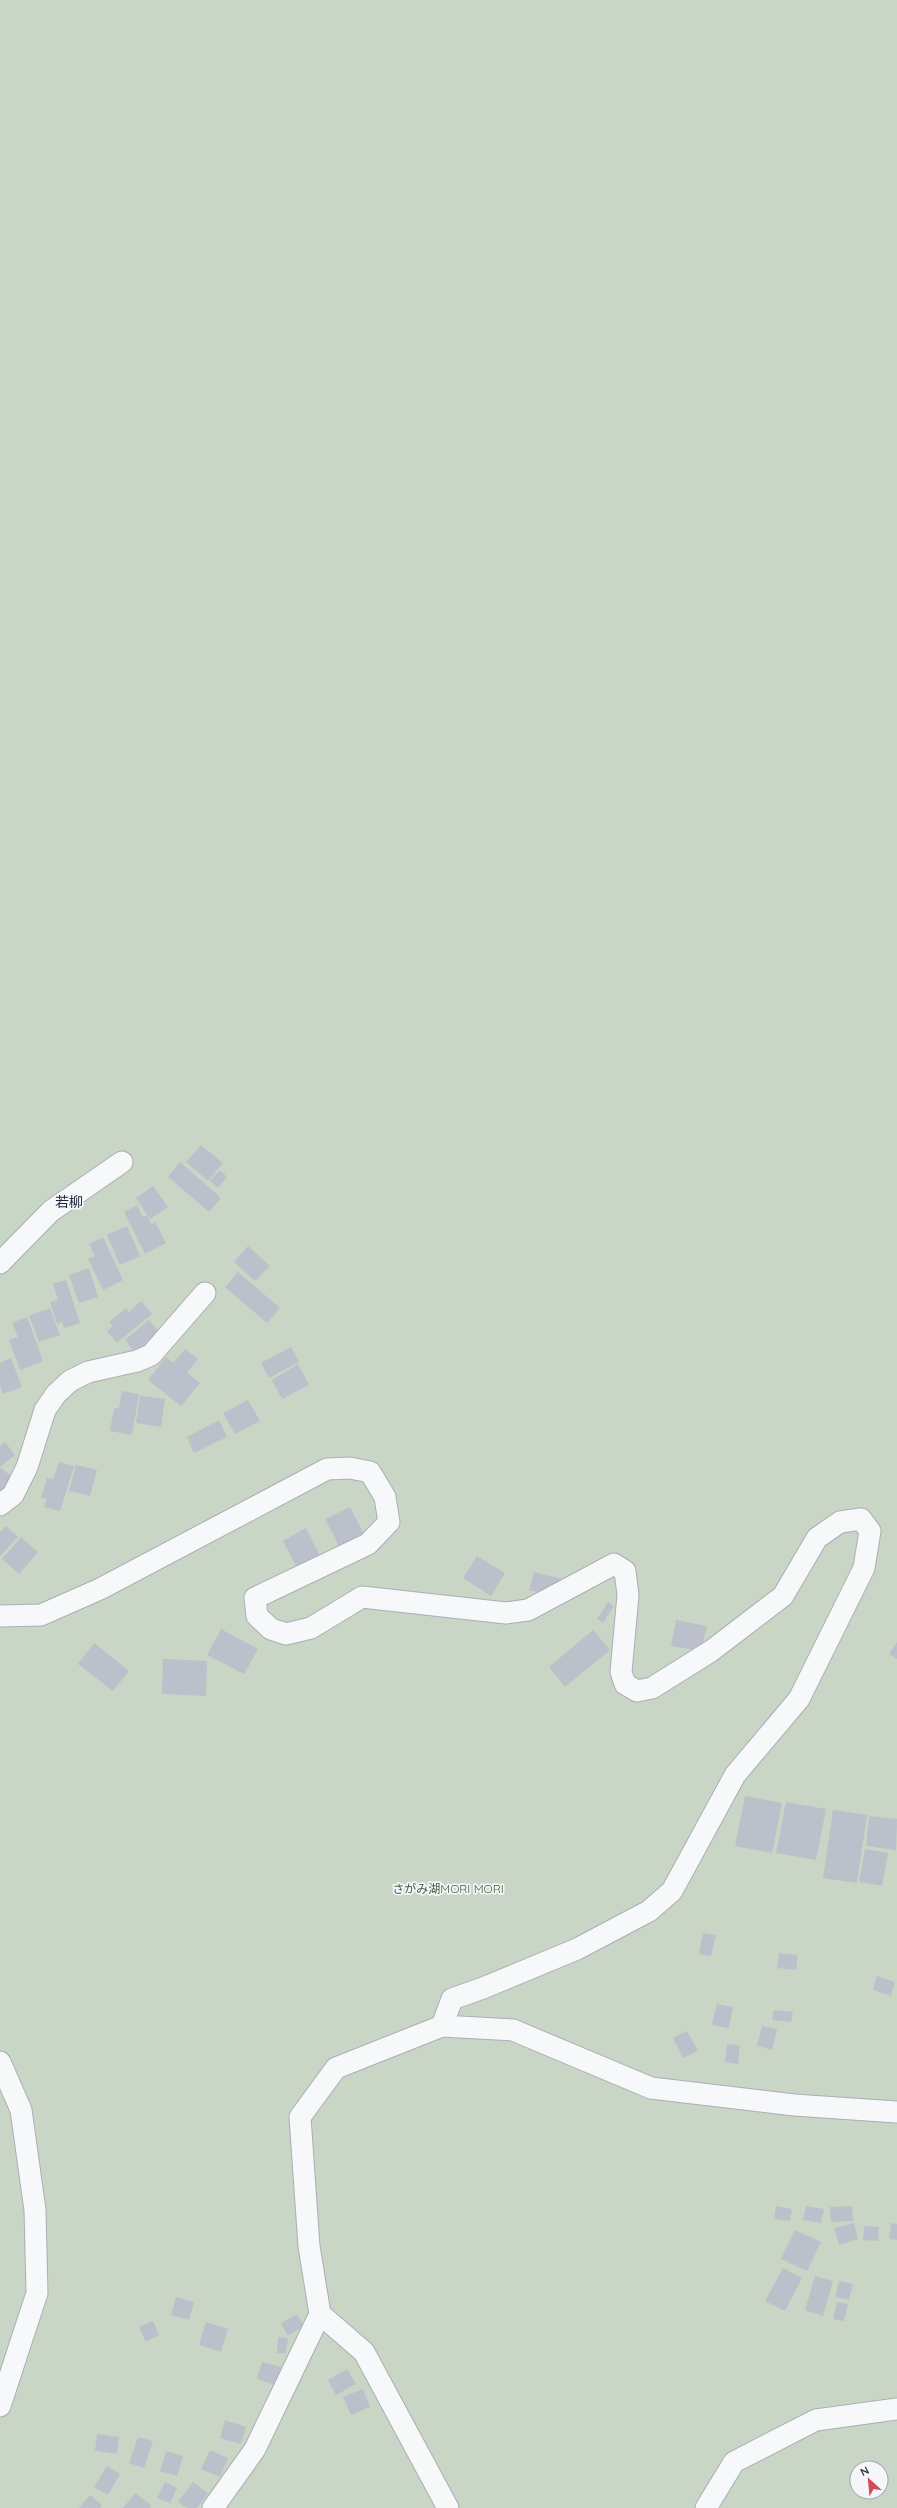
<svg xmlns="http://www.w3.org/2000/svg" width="897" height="2508" viewBox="0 0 897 2508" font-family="Quicksand,'Noto Sans JP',sans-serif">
<rect width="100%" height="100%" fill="#e4e7ec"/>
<path fill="#c9d6c5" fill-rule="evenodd" d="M0,0H897V2508H0ZM857,2468H881V2492H857Z"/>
<path fill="#bbc0ca" d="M201,1145L223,1163L208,1181L186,1162Z
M180,1162L221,1198L209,1212L168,1177Z
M220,1170L227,1177L218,1188L210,1181Z
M153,1186L168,1207L150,1219L136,1198Z
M137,1205L143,1217L147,1215L151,1224L155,1222L166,1243L145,1254L124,1212Z
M127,1226L140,1256L120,1265L107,1235Z
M103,1237L123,1280L103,1290L88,1259L95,1256L89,1244Z
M248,1246L270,1266L255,1281L234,1262Z
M89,1268L98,1297L79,1303L69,1275Z
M238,1272L280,1308L267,1323L225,1287Z
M66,1280L80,1323L64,1328L62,1322L57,1324L50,1302L58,1300L53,1284Z
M141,1301L152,1314L117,1343L107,1331L113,1326L109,1322L126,1308L129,1312Z
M50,1308L60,1335L39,1342L29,1316Z
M27,1317L43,1361L20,1370L9,1340L18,1337L12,1323Z
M149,1320L164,1338L140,1358L125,1340Z
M291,1347L299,1362L269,1378L261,1363Z
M185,1349L198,1359L187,1373L200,1383L181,1406L148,1380L166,1357L173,1363Z
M11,1358L22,1387L3,1394L0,1384V1363Z
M298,1364L309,1385L282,1399L272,1380Z
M122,1391L139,1394L132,1435L110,1431L114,1408H119Z
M140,1396L165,1399L161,1427L136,1423Z
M248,1400L260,1421L235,1434L223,1413Z
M219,1420L227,1437L194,1453L187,1437Z
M5,1442L15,1455L0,1467V1446Z
M59,1462L74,1466L60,1511L44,1507L47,1499L41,1498L47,1478L53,1479Z
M76,1465L97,1470L90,1496L69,1491Z
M1,1468L18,1482L0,1502V1469Z
M350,1507L365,1536L340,1548L325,1519Z
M6,1526L18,1537L0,1556V1532Z
M306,1528L320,1556L297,1568L283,1541Z
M21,1537L38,1552L19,1574L2,1559Z
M477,1556L505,1573L491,1596L463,1578Z
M534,1572L566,1580L562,1598L529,1590Z
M608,1602L614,1606L603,1623L597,1619Z
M676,1620L707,1626L701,1651L671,1646Z
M221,1629L258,1649L244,1674L207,1655Z
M593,1630L610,1650L565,1687L549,1667Z
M897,1642V1659L889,1654Z
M94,1643L129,1671L113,1691L78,1664Z
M163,1659L207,1661L206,1696L162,1694Z
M745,1796L782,1803L772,1853L735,1846Z
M786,1802L826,1809L816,1860L776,1853Z
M833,1810L867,1815L857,1883L823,1878Z
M869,1816L897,1819L896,1850L866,1846Z
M865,1849L888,1853L882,1886L859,1882Z
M703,1933L716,1935L711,1956L699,1954Z
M779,1953L798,1955L796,1970L777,1968Z
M877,1976L895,1982L891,1996L873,1990Z
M717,2004L733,2007L729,2028L712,2025Z
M774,2010L793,2012L791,2022L772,2020Z
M762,2026L777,2029L772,2050L757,2046Z
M687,2031L698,2051L683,2058L673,2038Z
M727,2044L740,2045L738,2064L725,2062Z
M776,2206L792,2209L790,2221L774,2219Z
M806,2206L824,2209L821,2223L803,2220Z
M852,2206L853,2221L831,2222L830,2207Z
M854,2223L858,2239L839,2245L834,2228Z
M891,2223L897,2224V2240L889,2239Z
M864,2226L879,2227L878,2241L863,2240Z
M795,2230L821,2242L807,2271L781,2259Z
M783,2268L802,2278L785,2311L765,2301Z
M815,2276L833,2281L823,2316L805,2310Z
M839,2281L853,2284L849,2300L835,2297Z
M176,2297L194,2302L189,2320L171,2315Z
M837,2302L848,2304L844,2321L833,2319Z
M297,2314L304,2326L288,2336L281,2323Z
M153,2321L159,2335L146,2342L139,2327Z
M206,2322L228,2329L221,2352L199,2345Z
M278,2337L288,2338L286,2353H277Z
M262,2362L281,2367L275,2385L257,2379Z
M347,2369L356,2384L336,2395L328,2380Z
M363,2389L370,2407L351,2415L343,2397Z
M225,2420L246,2427L241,2444L220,2438Z
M97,2434L119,2437L117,2454L95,2451Z
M138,2437L153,2441L144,2468L129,2463Z
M210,2450L228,2458L220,2477L201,2469Z
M166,2451L183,2456L177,2476L160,2471Z
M107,2466L120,2474L108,2495L94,2487Z
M165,2482L177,2488L170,2503L157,2498Z
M193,2482L208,2493L197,2508H187L178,2502Z
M135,2493L151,2505L150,2508H123Z
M90,2495L102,2505L100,2508H79Z"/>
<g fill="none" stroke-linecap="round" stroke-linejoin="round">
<g stroke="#a9aeb7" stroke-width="23">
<path id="service" d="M0,1263L51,1211L122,1162
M0,1505L13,1495L27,1467L45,1410L56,1394L70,1381L88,1372L137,1361L151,1355L205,1293
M0,1616L41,1615L100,1589L327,1469L350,1468L370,1472L385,1497L389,1522L368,1544L255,1598L257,1616L271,1629L286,1634L311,1628L362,1597L506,1613L528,1610L614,1564L625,1571L628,1595L621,1672L625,1684L637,1691L652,1688L711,1651L783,1596L817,1538L840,1522L861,1519L870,1531L864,1568L799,1699L735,1775L672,1891L649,1911L577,1949L483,1988L452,1999L442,2026
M0,2062L21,2110L35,2210L37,2293L0,2406
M320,2314L364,2352L448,2508
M213,2508L255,2449L320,2314L309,2246L300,2117L336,2068L442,2026L513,2030L651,2088L794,2105L897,2112
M706,2508L734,2462L816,2420L897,2409"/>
</g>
<use href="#service" stroke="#f7f8fa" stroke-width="21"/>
</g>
<g text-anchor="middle" stroke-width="3.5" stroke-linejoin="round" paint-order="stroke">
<g font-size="12" fill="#3f6138" stroke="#f4f6f9">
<text x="448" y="1893">さがみ湖MORI MORI</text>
</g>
<g font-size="14" fill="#1d2536" stroke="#f4f6f9">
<text x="69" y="1207">若柳</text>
</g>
</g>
<g transform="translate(869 2480) rotate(333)"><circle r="19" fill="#f4f6f9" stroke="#a4a8b1"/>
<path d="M0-3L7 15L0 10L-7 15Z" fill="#d1495b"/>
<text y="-6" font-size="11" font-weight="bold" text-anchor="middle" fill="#2b3445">N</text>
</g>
</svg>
